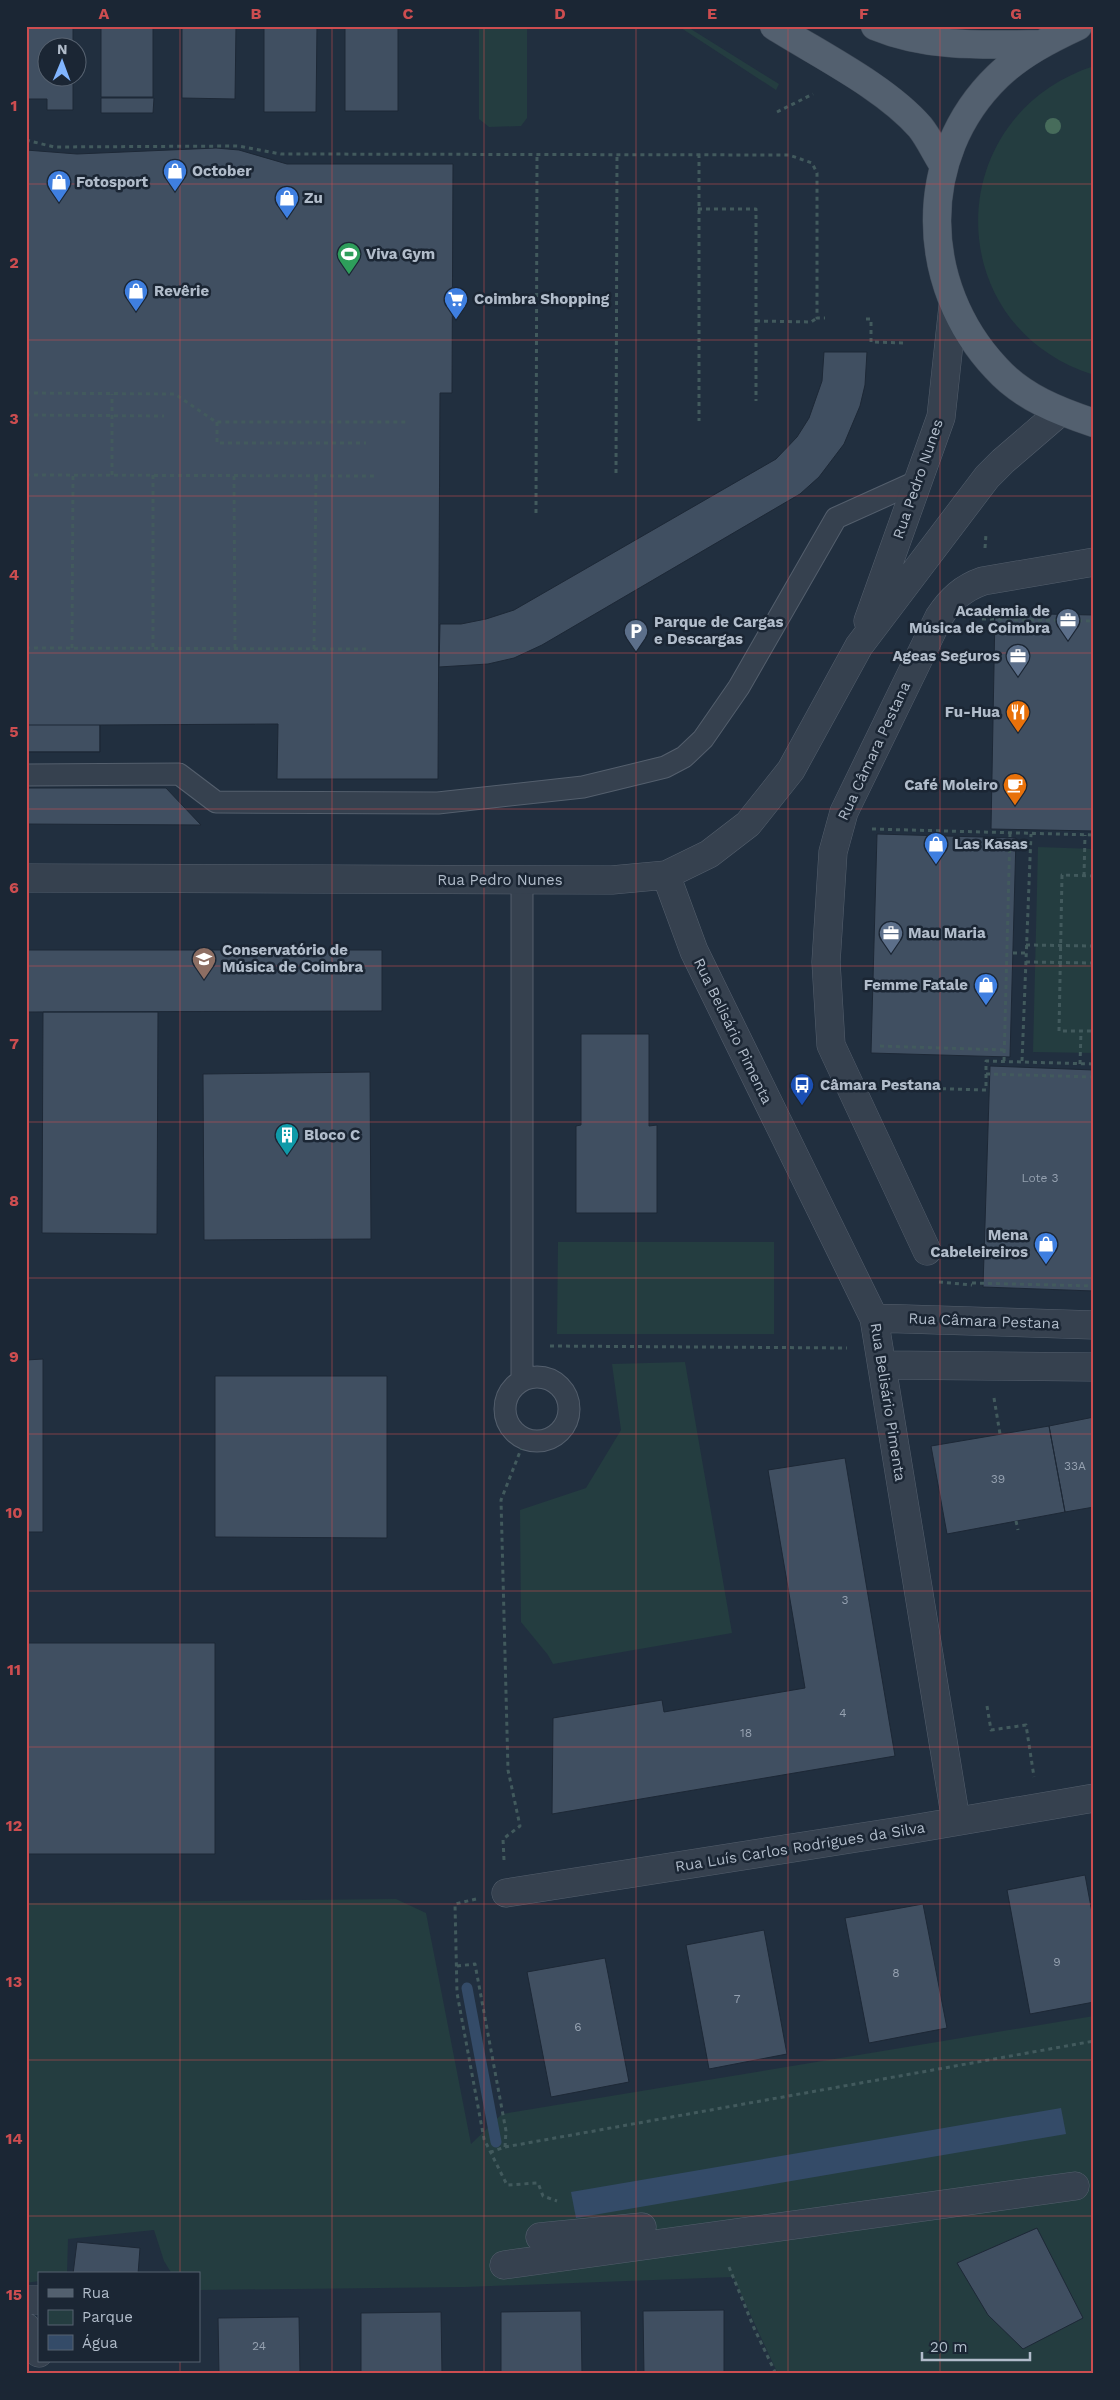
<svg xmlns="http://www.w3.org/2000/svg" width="1120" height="2400" viewBox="0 0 1120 2400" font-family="'Work Sans',sans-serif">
<rect width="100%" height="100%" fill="#212f3f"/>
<path fill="#243d40" d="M479,26H527V118L521,126L489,127L479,119Z
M678,26H686L779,84L776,90Z
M1094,66V375C939,327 940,116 1094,66Z
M1038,847L1094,849V1053L1033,1052Z
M558,1242H774V1334H557Z
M685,1362L732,1633L553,1664L548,1655L521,1622L520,1510L586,1488L621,1430L612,1364Z
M396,1899L426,1913L471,2144L502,2114L1094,2016V2374H778L733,2277L465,2287L199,2290V2274H172L164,2261L154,2230L68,2239L67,2274H39V2281L26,2283V1903Z"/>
<path fill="#344b68" d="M1061,2108L1066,2134L576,2218L571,2192Z"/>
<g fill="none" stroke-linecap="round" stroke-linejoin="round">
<path stroke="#344b68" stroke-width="11" d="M467,1988L496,2142"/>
</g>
<path fill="#404f61" stroke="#1d2836" d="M26,26H73V48H48V78H73V110H47V99H26Z
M101,26H153V97H101Z
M182,26H236L235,99L182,98Z
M264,26H317L316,112H264Z
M345,26H398V111H345Z
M101,98H154L153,113H101Z
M216,148L239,150L287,164H453L452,393H440L438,779H277L278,724L100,725V752H26V150L77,154Z
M824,352H867L865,385L860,406L844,444L819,477L800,494L542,645L514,658L488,664L439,667L440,624H461L486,619L514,610L776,459L797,437L809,418L822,381Z
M995,613L1094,615V831L991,829Z
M26,725H100V752H26Z
M26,788H166L201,825L26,824Z
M877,834L1016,838L1010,1057L871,1053Z
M26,950H382V1011L26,1012Z
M43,1012H158L157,1234L42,1233Z
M581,1034H649V1126L657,1125V1213H576V1126L581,1125Z
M990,1066L1094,1070V1291L983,1287Z
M370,1072L371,1239L204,1240L203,1074Z
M43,1359V1532H26V1360Z
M215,1376H387V1538L215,1537Z
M1094,1417V1507L1065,1512L1049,1426Z
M1049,1426L1065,1512L947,1534L931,1446Z
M845,1458L895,1756L552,1814L553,1718L662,1700L664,1712L805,1688L768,1470Z
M26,1643H215V1854H26Z
M1085,1875L1094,1923V2002L1030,2014L1007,1890Z
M923,1904L947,2028L869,2043L845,1918Z
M764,1930L787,2054L709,2069L686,1945Z
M605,1958L629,2082L551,2097L527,1972Z
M1037,2228L1083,2318L1023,2349L988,2315L957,2263Z
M77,2242L140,2248L138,2274H73Z
M724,2310V2374H644L643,2311Z
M581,2311L582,2374H501V2312Z
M441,2312L442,2374H361V2313Z
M299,2317L300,2374H219L218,2318Z"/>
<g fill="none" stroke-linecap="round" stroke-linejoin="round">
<g stroke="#545f6d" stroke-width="23">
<path id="lane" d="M26,775L179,774L216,802L438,803L583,787L665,767L684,757L703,739L739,687L836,518L918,481
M505 1409a32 32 0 1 1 64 0a32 32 0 1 1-64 0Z
M522,1380V880"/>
</g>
<g stroke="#545f6d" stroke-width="29">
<path id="street" d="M868,621L941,417L953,306
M666,875L694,951L874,1318L956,1821
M26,878L612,880L666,875L709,854L748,824L791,770L859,646L987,477L1003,461L1060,412
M927,1251L831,1045L826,962L833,852L844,812L939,617C951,599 963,588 983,581L1094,562
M874,1318L1094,1325
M882,1365L1094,1367
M506,1893L907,1830L1094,1798
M540,2237L642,2227
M504,2265L1075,2186
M26,2300H39
M26,2327L39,2353"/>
</g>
<g stroke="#3f4a58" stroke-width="29">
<path id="primary" d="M774,26C820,55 885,87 920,127C929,138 936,154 944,166
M875,26C928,48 984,45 1041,44
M1078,26C1050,39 1021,54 998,76C915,156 919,286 996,368C1022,397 1058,411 1094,423"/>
</g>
<path stroke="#425a5d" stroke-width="3" stroke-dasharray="4 4" stroke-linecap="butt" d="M777,112L813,94
M26,140L54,147L238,146L281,154L789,155L812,163L817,173V318H825
M699,154V421
M698,209H756V401
M866,319H871V342L907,343
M756,321L811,322L817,318
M26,393L175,394L216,422H409
M26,415L164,416
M217,422V443H366
M616,473L617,154
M26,475L377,476
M112,475V394
M153,475V648
M234,476L235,649
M536,513L537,154
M985,548L986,534
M982,619L1094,621
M26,648L368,649
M72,648L73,475
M314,649L316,476
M872,829L1094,835
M1084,876L1085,835
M1094,876L1062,875L1059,1031H1094
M1026,945L1094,946
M1013,953H1026
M1026,962L1094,963
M880,1046L1004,1050
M1004,1061L1010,833
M1022,1061L1031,834
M1080,1064L1081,1031
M986,1074L1094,1077
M886,1087L986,1090V1061L1094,1064
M939,1282L972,1285
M972,1283L1094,1286
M550,1346L847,1348
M994,1398L1000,1434
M1016,1521L1018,1530
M987,1706L991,1730L1026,1725L1034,1777
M504,1860L503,1839L520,1826L508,1770L501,1500L525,1439
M476,1899L455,1904L457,1993L484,2139L507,2185L538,2183L543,2196L557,2201
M457,1966L475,1964L506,2131L505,2147L491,2152
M505,2147L1094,2041
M729,2267L754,2328L776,2374"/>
<use href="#lane" stroke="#36414f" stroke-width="21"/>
<use href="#street" stroke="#36414f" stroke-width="28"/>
<use href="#primary" stroke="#53606f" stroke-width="28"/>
</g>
<circle fill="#476c5b" cx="1053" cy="126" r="8"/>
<path fill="none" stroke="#cd4d50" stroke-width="1" stroke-opacity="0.55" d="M180,26V2274M332,26V2374M484,26V2374M636,26V2374M788,26V2374M940,26V2374M26,184H1094M26,340H1094M26,496H1094M26,653H1094M26,809H1094M26,966H1094M26,1122H1094M26,1278H1094M26,1434H1094M26,1591H1094M26,1747H1094M26,1904H1094M26,2060H1094M26,2216H1094M180,2361V2374"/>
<defs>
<g id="shop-pin" transform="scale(1.25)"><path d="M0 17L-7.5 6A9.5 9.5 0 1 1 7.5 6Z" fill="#3f7fe0" stroke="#1b2634"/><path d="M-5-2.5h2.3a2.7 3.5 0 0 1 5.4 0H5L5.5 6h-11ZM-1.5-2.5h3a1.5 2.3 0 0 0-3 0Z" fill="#fff"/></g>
<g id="stadium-pin" transform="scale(1.25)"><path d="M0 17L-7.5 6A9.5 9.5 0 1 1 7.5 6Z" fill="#2e9e5b" stroke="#1b2634"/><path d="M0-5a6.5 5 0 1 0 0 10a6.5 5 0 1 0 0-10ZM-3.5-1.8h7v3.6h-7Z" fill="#fff"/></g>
<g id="supermarket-pin" transform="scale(1.25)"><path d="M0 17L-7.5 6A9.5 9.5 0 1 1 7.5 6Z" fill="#3f7fe0" stroke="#1b2634"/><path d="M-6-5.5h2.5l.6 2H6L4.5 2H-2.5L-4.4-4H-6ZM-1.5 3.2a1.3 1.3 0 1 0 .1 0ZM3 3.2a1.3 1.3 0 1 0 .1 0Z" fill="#fff"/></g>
<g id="office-pin" transform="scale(1.25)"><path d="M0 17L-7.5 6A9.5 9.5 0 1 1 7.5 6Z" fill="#5c6f8a" stroke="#1b2634"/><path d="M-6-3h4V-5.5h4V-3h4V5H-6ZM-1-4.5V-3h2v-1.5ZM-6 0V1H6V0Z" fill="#fff"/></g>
<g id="parking-pin" transform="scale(1.25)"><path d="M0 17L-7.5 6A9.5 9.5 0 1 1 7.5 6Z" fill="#5c6f8a" stroke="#1b2634"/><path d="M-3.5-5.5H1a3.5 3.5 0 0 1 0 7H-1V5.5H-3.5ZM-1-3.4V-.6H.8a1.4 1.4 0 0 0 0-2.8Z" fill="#fff"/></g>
<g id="restaurant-pin" transform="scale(1.25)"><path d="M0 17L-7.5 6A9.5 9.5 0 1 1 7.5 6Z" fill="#e8710a" stroke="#1b2634"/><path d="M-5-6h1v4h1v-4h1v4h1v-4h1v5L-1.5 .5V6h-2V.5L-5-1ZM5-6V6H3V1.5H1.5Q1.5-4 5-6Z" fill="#fff"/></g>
<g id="cafe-pin" transform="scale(1.25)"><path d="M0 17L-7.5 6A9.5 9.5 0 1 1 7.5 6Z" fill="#e8710a" stroke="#1b2634"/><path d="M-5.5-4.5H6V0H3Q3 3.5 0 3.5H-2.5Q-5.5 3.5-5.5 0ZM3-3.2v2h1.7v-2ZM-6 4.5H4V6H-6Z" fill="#fff"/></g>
<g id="school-pin" transform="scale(1.25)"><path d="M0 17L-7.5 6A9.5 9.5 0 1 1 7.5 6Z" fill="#8d6e63" stroke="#1b2634"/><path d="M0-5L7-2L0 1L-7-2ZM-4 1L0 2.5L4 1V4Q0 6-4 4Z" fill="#fff"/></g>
<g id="bus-pin" transform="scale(1.25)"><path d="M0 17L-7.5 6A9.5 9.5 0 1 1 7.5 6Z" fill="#1a4fb4" stroke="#1b2634"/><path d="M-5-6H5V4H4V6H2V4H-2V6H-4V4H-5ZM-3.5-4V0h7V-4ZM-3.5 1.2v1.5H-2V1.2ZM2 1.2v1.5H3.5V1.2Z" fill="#fff"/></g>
<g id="building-pin" transform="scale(1.25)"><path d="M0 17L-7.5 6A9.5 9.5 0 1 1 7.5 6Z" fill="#0f9aa8" stroke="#1b2634"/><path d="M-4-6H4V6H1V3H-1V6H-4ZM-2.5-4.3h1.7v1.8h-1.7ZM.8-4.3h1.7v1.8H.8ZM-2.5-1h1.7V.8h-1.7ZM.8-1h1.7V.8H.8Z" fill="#fff"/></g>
</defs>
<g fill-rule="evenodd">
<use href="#shop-pin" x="175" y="171"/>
<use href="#shop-pin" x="59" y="182"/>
<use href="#shop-pin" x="287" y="198"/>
<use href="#stadium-pin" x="349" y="254"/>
<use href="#shop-pin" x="136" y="291"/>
<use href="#supermarket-pin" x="456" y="299"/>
<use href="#office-pin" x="1068" y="620"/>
<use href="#parking-pin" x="636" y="631"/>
<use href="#office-pin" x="1018" y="656"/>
<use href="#restaurant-pin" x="1018" y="712"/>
<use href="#cafe-pin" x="1015" y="785"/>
<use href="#shop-pin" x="936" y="844"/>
<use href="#office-pin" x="891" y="933"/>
<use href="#school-pin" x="204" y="959"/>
<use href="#shop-pin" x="986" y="985"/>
<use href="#bus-pin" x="802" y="1085"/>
<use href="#building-pin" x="287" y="1135"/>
<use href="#shop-pin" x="1046" y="1244"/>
</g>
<g text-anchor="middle" stroke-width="5" stroke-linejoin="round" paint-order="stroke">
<g font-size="12" fill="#95a1b0">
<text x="1040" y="1182">Lote 3</text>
<text x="1075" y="1470">33A</text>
<text x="998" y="1483">39</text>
<text x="845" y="1604">3</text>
<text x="843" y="1717">4</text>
<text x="746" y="1737">18</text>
<text x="1057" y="1966">9</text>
<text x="896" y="1977">8</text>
<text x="737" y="2003">7</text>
<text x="578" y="2031">6</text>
<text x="259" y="2350">24</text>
</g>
<g font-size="15" font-weight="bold" fill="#b1bcca" stroke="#1b2634" text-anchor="start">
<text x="192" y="176">October</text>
<text x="76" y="187">Fotosport</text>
<text x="304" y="203">Zu</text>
<text x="366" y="259">Viva Gym</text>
<text x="154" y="296">Revêrie</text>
<text x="474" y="304">Coimbra Shopping</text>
<text x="1050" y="616" text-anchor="end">Academia de<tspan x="1050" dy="17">Música de Coimbra</tspan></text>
<text x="654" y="627">Parque de Cargas<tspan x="654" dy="17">e Descargas</tspan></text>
<text x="1000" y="661" text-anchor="end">Ageas Seguros</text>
<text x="1000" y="717" text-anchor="end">Fu-Hua</text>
<text x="998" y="790" text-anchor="end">Café Moleiro</text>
<text x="954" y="849">Las Kasas</text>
<text x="908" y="938">Mau Maria</text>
<text x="222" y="955">Conservatório de<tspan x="222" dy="17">Música de Coimbra</tspan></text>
<text x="968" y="990" text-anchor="end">Femme Fatale</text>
<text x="820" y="1090">Câmara Pestana</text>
<text x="304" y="1140">Bloco C</text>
<text x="1028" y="1240" text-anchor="end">Mena<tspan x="1028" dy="17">Cabeleireiros</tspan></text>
</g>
<g font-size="15" fill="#b1bcca" stroke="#1b2634">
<text transform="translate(918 479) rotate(-71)" y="5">Rua Pedro Nunes</text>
<text transform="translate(874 751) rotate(-65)" y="5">Rua Câmara Pestana</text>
<text x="500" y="885">Rua Pedro Nunes</text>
<text transform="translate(733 1031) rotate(64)" y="5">Rua Belisário Pimenta</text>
<text transform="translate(984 1321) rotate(2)" y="5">Rua Câmara Pestana</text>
<text transform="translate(888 1402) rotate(81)" y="5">Rua Belisário Pimenta</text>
<text transform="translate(800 1847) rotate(-9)" y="5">Rua Luís Carlos Rodrigues da Silva</text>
</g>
</g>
<rect width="1120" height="2400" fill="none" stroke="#1b2634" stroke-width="55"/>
<rect x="38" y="2272" width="162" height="90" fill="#1b2634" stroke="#576270"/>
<rect x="48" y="2289" width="25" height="8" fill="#53606f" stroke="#576270"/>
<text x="82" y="2298" font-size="15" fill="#b1bcca">Rua</text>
<rect x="48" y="2310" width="25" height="15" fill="#243d40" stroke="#576270"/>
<text x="82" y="2322" font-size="15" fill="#b1bcca">Parque</text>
<rect x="48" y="2335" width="25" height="15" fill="#344b68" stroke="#576270"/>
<text x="82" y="2348" font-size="15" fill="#b1bcca">Água</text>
<g transform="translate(62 62) rotate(1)"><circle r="24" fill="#1b2634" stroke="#576270"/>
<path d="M0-4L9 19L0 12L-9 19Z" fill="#81b5ff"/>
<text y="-8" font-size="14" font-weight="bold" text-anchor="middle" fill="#b1bcca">N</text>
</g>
<path d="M922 2352v8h108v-8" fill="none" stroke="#b1bcca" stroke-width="2.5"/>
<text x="930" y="2352" font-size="15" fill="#b1bcca" stroke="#1b2634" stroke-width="4" paint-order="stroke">20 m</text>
<rect x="28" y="28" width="1064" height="2344" fill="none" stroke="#cd4d50" stroke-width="2"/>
<g font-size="16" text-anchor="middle" font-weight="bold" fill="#cd4d50">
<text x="104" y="19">A</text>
<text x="256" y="19">B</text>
<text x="408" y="19">C</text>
<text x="560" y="19">D</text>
<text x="712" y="19">E</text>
<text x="864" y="19">F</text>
<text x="1016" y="19">G</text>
<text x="14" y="111">1</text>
<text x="14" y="268">2</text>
<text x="14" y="424">3</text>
<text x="14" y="580">4</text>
<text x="14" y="737">5</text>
<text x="14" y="893">6</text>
<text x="14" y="1049">7</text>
<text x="14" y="1206">8</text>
<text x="14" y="1362">9</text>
<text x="14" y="1518">10</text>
<text x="14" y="1675">11</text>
<text x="14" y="1831">12</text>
<text x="14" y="1987">13</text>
<text x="14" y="2144">14</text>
<text x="14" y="2300">15</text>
</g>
</svg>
